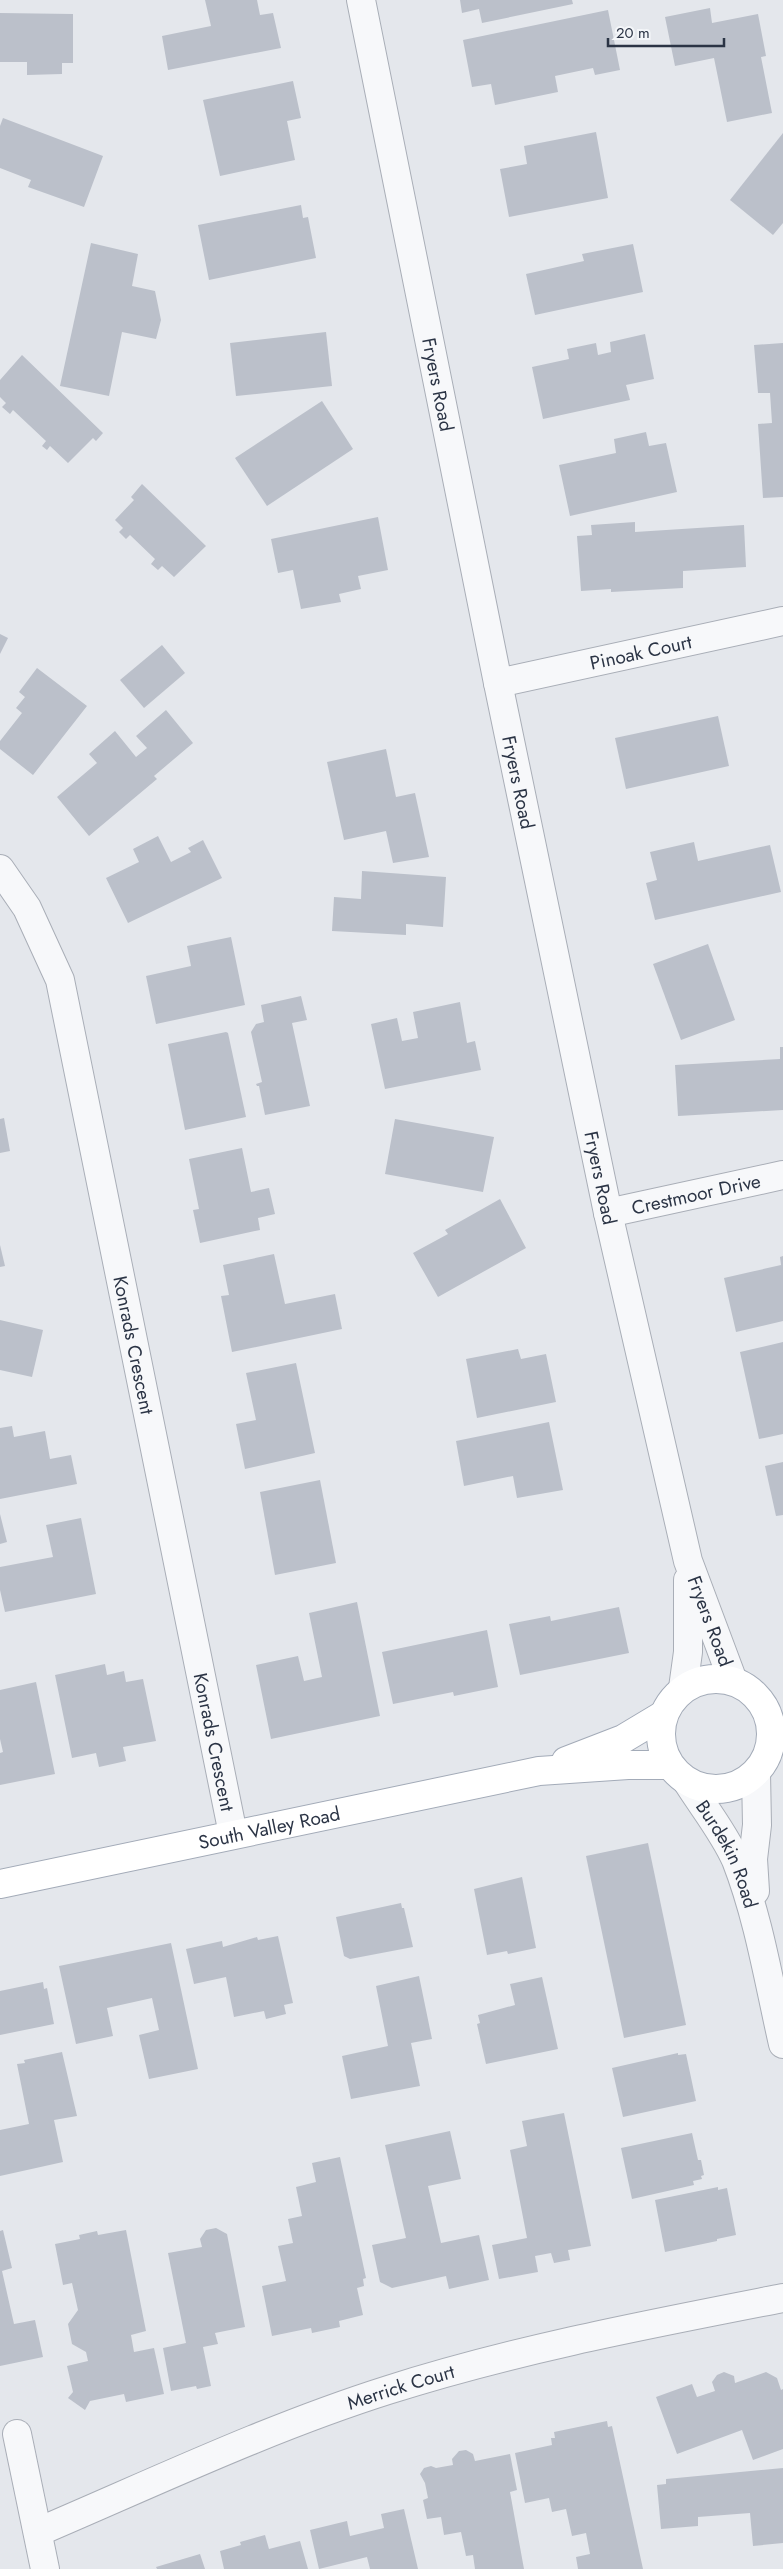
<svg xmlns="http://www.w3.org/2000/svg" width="783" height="2569" font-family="Jost,sans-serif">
<rect width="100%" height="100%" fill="#e4e7ec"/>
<!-- building -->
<g fill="#bbc0ca">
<polygon points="205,0 257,0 260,15 273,13 281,48 168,70 162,36 211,26"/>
<polygon points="460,0 572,0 573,4 482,23 479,9 462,13"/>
<polygon points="710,8 712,23 758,14 766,56 761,57 772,113 727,122 714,58 675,66 665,17"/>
<polygon points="608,10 620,70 595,75 593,68 555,76 558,92 495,105 491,84 472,87 463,40"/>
<polygon points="0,13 73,14 73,63 62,63 62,74 27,75 27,62 0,62"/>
<polygon points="293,81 301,118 287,121 295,160 220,176 203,100"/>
<polygon points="3,118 103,156 84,207 28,187 31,180 0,168 0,126"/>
<polygon points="596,132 608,198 509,217 500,169 527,164 524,146"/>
<polygon points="783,133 783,223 773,235 730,200"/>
<polygon points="301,205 303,218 308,217 316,258 209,280 198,225"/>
<polygon points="91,243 138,254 132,286 155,291 161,320 156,339 122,332 109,396 60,386"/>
<polygon points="633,244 643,292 535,315 526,274 584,261 582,254"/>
<polygon points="326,332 332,386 236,396 230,343"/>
<polygon points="645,334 654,379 626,385 630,400 543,419 532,367 569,359 567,349 596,343 598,355 611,352 610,342"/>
<polygon points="783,343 783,497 763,498 758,424 772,423 770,393 758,393 754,345"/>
<polygon points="22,355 103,433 96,441 93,438 68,463 50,446 47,450 42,446 46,441 13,410 10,414 2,407 6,403 0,397 0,380"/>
<polygon points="322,401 353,449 267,506 235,458"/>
<polygon points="646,432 649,446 666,443 677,492 570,516 559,465 616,453 614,439"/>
<polygon points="142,484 206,546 174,577 162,566 158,570 151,564 155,559 130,535 126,539 119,532 123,528 115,520 134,500 131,497"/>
<polygon points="378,517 388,570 358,576 361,589 339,594 341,602 301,609 293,570 278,573 271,539"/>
<polygon points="635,522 635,532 744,525 746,567 683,571 683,588 611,592 611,589 581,591 577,536 592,535 591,525"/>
<polygon points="0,634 8,638 0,654"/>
<polygon points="162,645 185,673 144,708 120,680"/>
<polygon points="37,668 87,706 33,775 0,749 0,741 22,713 16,708 25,697 19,692"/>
<polygon points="166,710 193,743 154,776 157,779 89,836 57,797 97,763 89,754 115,731 136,757 147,748 136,736"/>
<polygon points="718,716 729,766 626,789 615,738"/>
<polygon points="386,749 396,797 415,793 429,857 393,863 386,831 344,840 327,762"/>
<polygon points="158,836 171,862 191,852 188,848 203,840 222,878 128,923 106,878 139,862 133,849"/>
<polygon points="694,842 698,861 770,845 781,892 655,920 646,883 657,880 650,852"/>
<polygon points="362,871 446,877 443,927 406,924 406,935 332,931 334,897 361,899"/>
<polygon points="231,937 245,1005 156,1024 146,976 191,966 187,946"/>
<polygon points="708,944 735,1020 681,1040 653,964"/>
<polygon points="301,996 307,1020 292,1023 310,1106 265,1115 259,1086 257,1086 256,1084 262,1082 251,1032 256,1024 264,1022 261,1005"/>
<polygon points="460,1002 467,1043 475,1041 481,1070 385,1089 371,1024 397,1018 402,1041 418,1038 413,1012"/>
<polygon points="226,1032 228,1033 246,1117 185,1130 168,1044"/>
<polygon points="780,1047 783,1047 783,1110 678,1116 675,1065 780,1059"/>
<polygon points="4,1118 10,1151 0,1153 0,1119"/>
<polygon points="395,1119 494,1137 483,1192 385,1174"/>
<polygon points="242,1148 251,1192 269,1188 275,1214 258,1218 260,1230 200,1243 193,1210 199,1209 189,1159"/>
<polygon points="500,1199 526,1248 438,1297 413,1253 448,1234 445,1230"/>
<polygon points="0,1245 5,1266 0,1267"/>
<polygon points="274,1254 285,1304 335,1294 342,1329 232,1352 221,1296 229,1295 223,1265"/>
<polygon points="783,1256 783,1321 736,1332 724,1278 781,1265 780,1257"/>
<polygon points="0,1320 43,1330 32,1377 0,1370"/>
<polygon points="783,1342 783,1434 759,1439 740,1352"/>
<polygon points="518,1349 521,1359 546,1354 556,1402 477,1418 466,1359"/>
<polygon points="296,1363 315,1453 245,1469 236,1424 256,1420 246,1373"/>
<polygon points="549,1422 563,1490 517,1498 513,1476 464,1486 456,1441"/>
<polygon points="12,1426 14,1437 45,1431 50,1459 71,1455 77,1484 0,1499 0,1428"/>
<polygon points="783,1462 783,1515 776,1516 765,1466"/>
<polygon points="320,1480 336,1563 275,1575 260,1492"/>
<polygon points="0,1514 7,1542 0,1544"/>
<polygon points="81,1518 96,1594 5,1612 0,1590 0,1567 53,1557 46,1525"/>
<polygon points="357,1602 380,1716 271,1739 256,1665 298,1656 304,1681 322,1677 309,1613"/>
<polygon points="619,1607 629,1653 520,1675 509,1624 550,1616 551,1621"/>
<polygon points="487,1630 498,1687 454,1696 453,1692 393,1704 382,1652"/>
<polygon points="105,1664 107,1675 124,1671 126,1682 143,1679 156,1741 123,1747 126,1761 99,1767 96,1753 72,1758 55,1675"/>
<polygon points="36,1682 55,1774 0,1785 0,1753 3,1752 0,1739 0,1690"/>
<polygon points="648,1843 686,2025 624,2038 586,1856"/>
<polygon points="522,1877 536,1948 508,1954 507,1951 487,1955 474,1889"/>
<polygon points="401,1903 402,1908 404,1908 413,1947 350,1959 344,1956 336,1917"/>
<polygon points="278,1936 293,2003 284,2005 286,2014 266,2019 264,2011 234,2017 226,1977 194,1984 186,1949 222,1941 223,1947 257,1937 258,1940"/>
<polygon points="171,1943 198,2069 149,2079 139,2035 159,2030 152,1998 107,2008 113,2036 76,2044 59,1966"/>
<polygon points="419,1976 432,2039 411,2043 420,2086 351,2099 342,2056 388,2046 376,1986"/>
<polygon points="542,1977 558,2049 486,2064 477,2024 480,2023 478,2015 515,2005 510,1984"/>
<polygon points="43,1982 44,1989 47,1988 54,2024 0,2035 0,1991"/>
<polygon points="62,2052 77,2116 54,2120 63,2162 0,2176 0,2130 29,2124 17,2064 25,2063 24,2060"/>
<polygon points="678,2053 678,2055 686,2054 696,2101 623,2117 612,2068"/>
<polygon points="564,2113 591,2246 568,2250 570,2260 554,2263 551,2253 535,2256 538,2272 499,2279 492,2245 527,2238 510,2150 527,2146 522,2121"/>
<polygon points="450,2131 461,2179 428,2186 441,2243 479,2235 489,2280 449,2289 446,2276 392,2288 380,2282 372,2245 406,2238 385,2145"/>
<polygon points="692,2133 698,2160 701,2160 704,2175 701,2176 702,2179 693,2181 694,2185 632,2199 621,2148"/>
<polygon points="340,2157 366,2278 363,2279 364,2286 357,2288 363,2315 339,2321 340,2327 312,2333 311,2328 272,2336 262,2286 286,2281 278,2246 293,2243 288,2219 302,2216 296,2187 316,2182 312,2163"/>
<polygon points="718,2187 718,2190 727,2188 736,2235 717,2239 717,2241 665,2252 655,2200"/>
<polygon points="216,2228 227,2234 245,2327 215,2333 218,2344 203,2347 211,2386 197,2389 196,2386 171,2391 163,2348 186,2343 168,2253 202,2247 200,2239 206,2230"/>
<polygon points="3,2230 12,2268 2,2271 14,2324 35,2320 43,2357 0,2366 0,2231"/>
<polygon points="126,2230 146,2331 131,2335 134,2352 154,2348 164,2394 126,2402 124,2394 90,2401 85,2410 68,2398 73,2392 67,2366 88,2361 86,2352 72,2344 68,2324 78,2310 72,2283 63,2285 55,2244 80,2239 79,2235 97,2231 98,2235"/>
<polygon points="724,2372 734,2376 735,2383 766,2372 777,2378 781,2390 783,2389 783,2449 753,2460 742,2430 677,2454 656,2397 692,2384 697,2397 715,2391 712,2382 717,2375"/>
<polygon points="607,2421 608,2427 612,2426 643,2569 578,2569 576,2557 590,2554 586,2533 572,2536 566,2509 552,2512 549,2498 525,2503 515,2453 552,2445 551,2438 555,2438 554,2432"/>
<polygon points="466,2450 473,2454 475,2461 510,2454 517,2490 510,2492 524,2569 475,2569 473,2555 466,2556 461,2532 444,2535 441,2517 427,2519 423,2500 428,2498 425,2483 420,2474 424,2468 431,2466 436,2468 453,2465 452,2459 459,2451"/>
<polygon points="783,2468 783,2543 753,2546 750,2513 698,2517 698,2526 661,2529 657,2485 666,2484 666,2479"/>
<polygon points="404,2509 418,2569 370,2569 367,2557 319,2569 310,2530 347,2521 350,2536 384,2528 381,2514"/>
<polygon points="265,2535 269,2549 300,2541 308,2569 224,2569 220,2551 241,2545 240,2542"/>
<polygon points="200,2554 205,2569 157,2569 156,2567"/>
</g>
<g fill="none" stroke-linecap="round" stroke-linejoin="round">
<!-- minor casing -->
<g stroke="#a9aeb7" stroke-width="30">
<g id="minor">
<path id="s1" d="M 361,0 L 498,683 L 608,1213 L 688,1561 L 733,1681"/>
<path id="s2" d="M 498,683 L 783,621"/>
<path id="s3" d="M 0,869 L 27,908 L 60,980 L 233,1834"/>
<path id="s4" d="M 608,1213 L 783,1175"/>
<polyline points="683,1688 688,1652 688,1580"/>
<path id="s5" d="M 688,1783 C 704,1808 724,1833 736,1860 C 759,1919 769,1983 783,2044"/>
<polyline points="755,1891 753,1859 757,1825 756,1773"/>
<polyline points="17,2434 45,2569"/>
<path id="s6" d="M 38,2532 C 153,2483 268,2428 388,2390 C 517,2349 650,2324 783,2298"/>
</g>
</g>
<!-- major casing -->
<g stroke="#a3abb8" stroke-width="30">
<g id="major">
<circle cx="716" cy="1734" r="55"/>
<polyline points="566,1761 623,1739 663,1715"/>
<path id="s7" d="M 0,1884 L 539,1771 L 628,1765 L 669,1765"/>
</g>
</g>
<!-- minor -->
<use href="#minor" stroke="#f7f8fa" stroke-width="28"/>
<!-- major -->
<use href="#major" stroke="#fff" stroke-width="28"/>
</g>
<g text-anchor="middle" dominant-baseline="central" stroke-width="4" stroke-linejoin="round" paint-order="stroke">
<!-- street labels -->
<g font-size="19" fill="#2b3445" stroke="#f4f6f9">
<text stroke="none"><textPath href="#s1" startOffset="392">Fryers Road</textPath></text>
<text stroke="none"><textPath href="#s2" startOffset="146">Pinoak Court</textPath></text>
<text stroke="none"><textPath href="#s1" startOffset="798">Fryers Road</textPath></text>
<text stroke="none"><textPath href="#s1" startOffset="1202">Fryers Road</textPath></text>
<text stroke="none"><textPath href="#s4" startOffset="90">Crestmoor Drive</textPath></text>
<text stroke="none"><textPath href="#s3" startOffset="499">Konrads Crescent</textPath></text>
<text stroke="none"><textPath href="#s1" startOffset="1659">Fryers Road</textPath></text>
<text stroke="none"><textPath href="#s3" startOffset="904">Konrads Crescent</textPath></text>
<text stroke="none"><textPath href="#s7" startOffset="275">South Valley Road</textPath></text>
<text stroke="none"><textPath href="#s5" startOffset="82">Burdekin Road</textPath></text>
<text stroke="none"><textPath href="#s6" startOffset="391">Merrick Court</textPath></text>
</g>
</g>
<!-- scale -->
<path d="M608 38v8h116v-8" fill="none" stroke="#2b3445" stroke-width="2.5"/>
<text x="616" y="38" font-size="15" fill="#2b3445" stroke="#f4f6f9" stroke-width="4" paint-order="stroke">20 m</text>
</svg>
